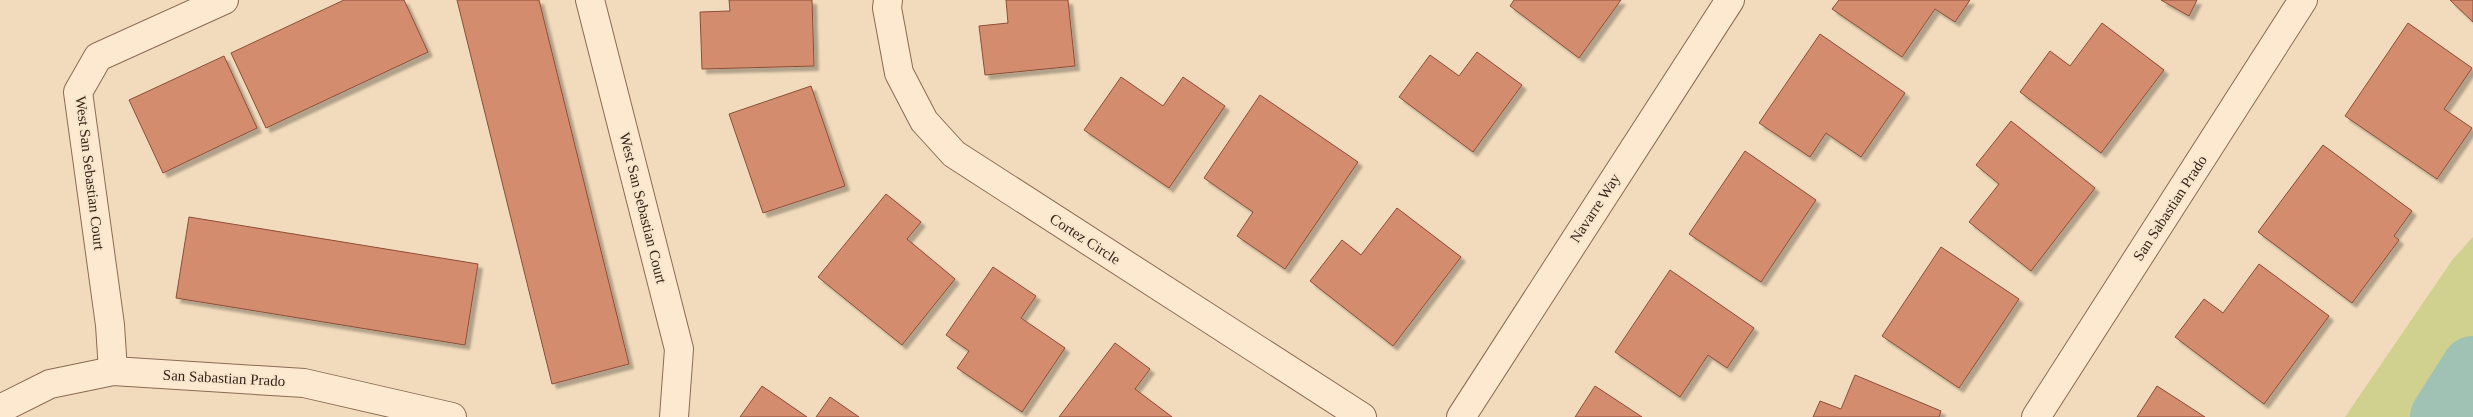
<svg xmlns="http://www.w3.org/2000/svg" width="2473" height="417" font-family="Georgia,serif">
<defs>
<filter id="shadow"><feDropShadow dx="4.5" dy="4.5" stdDeviation="1" flood-color="#0004"/></filter>
</defs>
<rect width="100%" height="100%" fill="#f2dbbc"/>
<!-- green -->
<polygon fill="#d0d08f" points="2473,237 2473,417 2345,417 2453,259"/>
<g fill="none" stroke-linecap="round" stroke-linejoin="round">
<!-- river -->
<polyline stroke="#a0c2b4" stroke-width="64" points="2442,417 2473,368"/>
</g>
<!-- building -->
<g fill="#d48c6e" stroke="#8c4e37" filter="url(#shadow)">
<polygon points="344,0 404,0 428,52 266,128 231,53"/>
<polygon points="457,0 539,0 629,364 552,384"/>
<polygon points="729,0 812,0 814,66 702,69 700,12 730,11"/>
<polygon points="1006,0 1068,0 1075,66 985,75 979,26 1008,23"/>
<polygon points="1514,0 1621,0 1579,58 1510,6"/>
<polygon points="1839,0 1970,0 1955,22 1935,9 1902,57 1832,9"/>
<polygon points="2161,0 2197,0 2189,16"/>
<polygon points="2450,0 2473,0 2473,22"/>
<polygon points="2102,23 2164,70 2101,153 2020,92 2050,51 2070,66"/>
<polygon points="2408,23 2472,68 2444,109 2472,128 2437,179 2345,116"/>
<polygon points="1820,34 1905,93 1861,157 1826,133 1810,157 1759,123"/>
<polygon points="1477,52 1522,85 1473,152 1399,97 1430,55 1459,76"/>
<polygon points="224,56 257,128 163,173 129,100"/>
<polygon points="1121,77 1163,106 1183,77 1225,106 1169,188 1084,130"/>
<polygon points="811,86 845,186 763,213 729,114"/>
<polygon points="1260,95 1358,162 1285,269 1237,236 1253,212 1204,178"/>
<polygon points="2011,121 2095,188 2031,271 1969,222 1999,184 1976,165"/>
<polygon points="2323,145 2412,211 2394,236 2399,240 2352,303 2258,232"/>
<polygon points="1745,151 1816,200 1761,282 1689,234"/>
<polygon points="886,194 921,222 907,239 955,279 902,345 818,277"/>
<polygon points="1397,208 1461,257 1393,346 1310,281 1342,240 1361,255"/>
<polygon points="189,217 478,264 465,345 176,298"/>
<polygon points="1941,247 2019,299 1959,388 1882,336"/>
<polygon points="2259,264 2329,316 2264,404 2175,337 2204,299 2223,313"/>
<polygon points="993,267 1036,296 1021,318 1065,348 1022,412 957,368 969,351 946,335"/>
<polygon points="1670,270 1754,328 1727,368 1708,355 1680,397 1615,352"/>
<polygon points="1115,343 1150,369 1135,389 1172,417 1059,417"/>
<polygon points="1855,375 1941,411 1939,417 1813,417 1820,401 1841,409"/>
<polygon points="762,386 807,417 740,417"/>
<polygon points="1595,386 1642,417 1575,417"/>
<polygon points="2157,386 2205,417 2137,417"/>
<polygon points="830,397 859,417 816,417"/>
</g>
<g fill="none" stroke-linecap="round" stroke-linejoin="round">
<!-- street casing -->
<g stroke="#8b6a54" stroke-width="30">
<g id="street">
<polyline points="590,0 679,349 674,417"/>
<polyline points="888,0 887,8 899,73 924,121 954,154 1362,417"/>
<polyline points="113,371 110,325 78,92 98,57 224,0"/>
<polyline points="0,409 50,384 113,371 304,383 452,417"/>
<polyline points="1461,417 1730,0"/>
<polyline points="2036,417 2303,0"/>
</g>
</g>
<!-- street -->
<use href="#street" stroke="#fce9cf" stroke-width="28"/>
</g>
<g text-anchor="middle" dominant-baseline="central" stroke-width="4" stroke-linejoin="round" paint-order="stroke">
<!-- street labels -->
<g font-size="15" fill="#38251a" stroke="#f8e6cc">
<text transform="translate(90 173) rotate(83)">West San Sebastian Court</text>
<text transform="translate(643 208) rotate(76)">West San Sebastian Court</text>
<text transform="translate(1595 208) rotate(-57)">Navarre Way</text>
<text transform="translate(2170 208) rotate(-57)">San Sabastian Prado</text>
<text transform="translate(1085 239) rotate(33)">Cortez Circle</text>
<text transform="translate(224 378) rotate(3)">San Sabastian Prado</text>
</g>
</g>
</svg>
